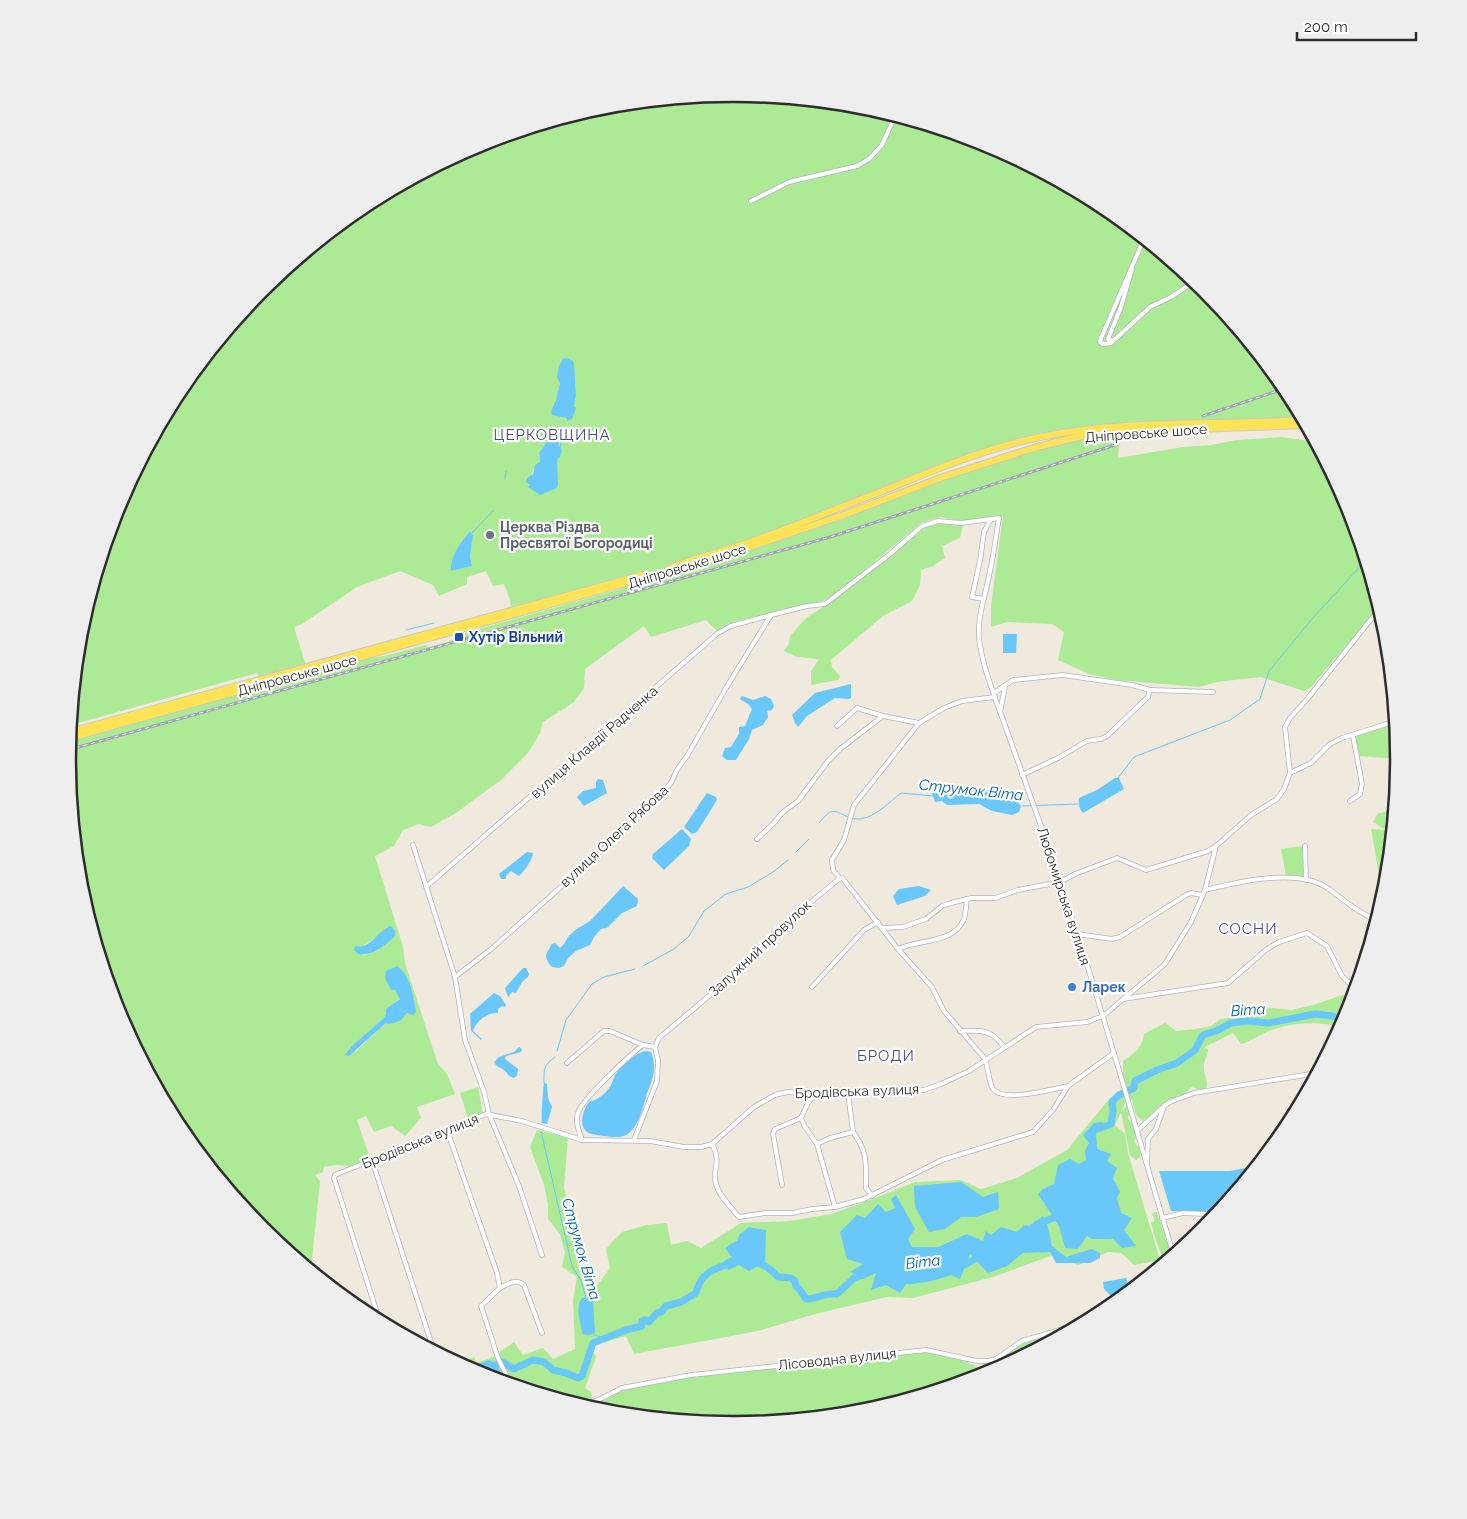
<svg xmlns="http://www.w3.org/2000/svg" width="1467" height="1519" font-family="Raleway,sans-serif">
<rect width="100%" height="100%" fill="#efe9de"/>
<!-- green -->
<g fill="#acea96" fill-rule="evenodd">
<path d="M 734,94 L 864,106 L 989,144 L 1104,206 L 1205,289 L 1287,390 L 1303,420 L 1079,429 L 954,461 L 751,542 L 659,570 L 511,610 L 510,600 L 504,584 L 493,586 L 486,571 L 467,577 L 467,584 L 439,596 L 433,585 L 400,571 L 357,587 L 302,624 L 294,627 L 306,666 L 261,679 L 257,673 L 71,725 L 80,629 L 118,504 L 180,389 L 263,288 L 364,206 L 479,144 L 604,106 ZM 575,377 L 576,395 L 574,406 L 551,411 L 556,400 L 560,383 ZM 553,439 L 557,468 L 553,490 L 548,491 L 530,485 L 533,469 L 540,462 L 539,453 L 546,443 ZM 470,531 L 473,535 L 470,556 L 472,566 L 451,571 C 450,556 461,543 470,531 Z"/>
<path d="M 1115,435 L 1119,447 L 1118,458 L 1183,447 L 1211,445 L 1237,440 L 1282,437 L 1315,442 L 1349,505 L 1380,606 L 1311,687 L 1304,691 L 1261,677 L 1217,682 L 1199,687 L 1117,680 L 1089,674 L 1058,660 L 1064,632 L 1052,624 L 1007,622 L 991,627 L 991,606 L 1003,516 L 961,521 L 941,517 L 921,523 L 833,596 L 822,601 L 733,622 L 717,631 L 706,620 L 651,637 L 644,626 L 585,669 L 584,688 L 574,702 L 543,722 L 540,733 L 528,753 L 502,779 L 456,813 L 431,827 L 419,824 L 403,830 L 394,846 L 375,856 L 403,947 L 405,963 L 428,1034 L 438,1064 L 447,1074 L 455,1094 L 417,1107 L 421,1118 L 405,1136 L 391,1126 L 374,1132 L 366,1116 L 357,1120 L 370,1158 L 352,1166 L 336,1165 L 324,1167 L 323,1172 L 315,1175 L 320,1181 L 311,1270 L 262,1230 L 180,1129 L 118,1014 L 80,889 L 68,760 L 70,738 L 342,663 L 389,655 L 425,645 L 429,647 L 461,638 L 461,634 L 709,564 L 871,508 L 952,476 L 1036,449 L 1081,439 ZM 387,927 L 395,936 L 377,951 L 363,955 L 355,946 L 363,946 L 377,937 ZM 397,966 C 409,974 411,991 415,1004 C 407,1014 399,1024 386,1023 L 355,1052 L 352,1046 L 385,1017 L 385,1012 L 400,998 L 395,990 Z"/>
<polygon points="938,523 963,525 960,538 942,546 945,558 933,566 921,570 920,585 912,601 883,616 831,660 832,667 840,676 838,680 811,685 811,671 819,659 797,657 784,651 789,643 790,636 805,619 838,597 922,528"/>
<polygon points="1396,722 1399,759 1358,756 1354,737"/>
<polygon points="1396,794 1387,886 1381,886 1371,829 1386,830 1373,822 1377,814 1388,811 1389,807 1392,807"/>
<polygon points="1303,846 1303,878 1286,876 1281,849"/>
<path d="M 1343,995 L 1354,998 L 1349,1015 L 1342,1027 C 1319,1021 1292,1022 1269,1031 C 1260,1035 1251,1041 1241,1044 L 1233,1033 L 1205,1047 L 1197,1061 L 1205,1048 L 1208,1049 C 1208,1056 1203,1061 1204,1069 C 1204,1076 1209,1082 1206,1089 L 1201,1090 L 1191,1087 C 1186,1096 1176,1096 1167,1101 C 1158,1106 1152,1115 1143,1121 C 1135,1117 1134,1108 1132,1099 L 1126,1101 L 1121,1111 L 1128,1104 L 1129,1113 L 1128,1119 L 1135,1126 L 1136,1137 L 1134,1141 L 1141,1151 L 1140,1157 L 1136,1160 L 1130,1155 L 1121,1112 L 1115,1125 L 1125,1134 L 1128,1153 L 1160,1260 L 1134,1265 L 1121,1253 L 1108,1252 L 1078,1265 L 1056,1254 L 993,1277 L 913,1298 L 887,1297 L 815,1314 L 758,1331 L 634,1354 L 626,1336 L 595,1345 L 592,1349 L 596,1357 L 585,1388 L 591,1392 L 593,1406 L 624,1390 L 693,1377 L 937,1350 L 978,1367 L 1016,1346 L 1079,1326 L 988,1375 L 863,1413 L 733,1425 L 603,1413 L 478,1375 L 458,1364 L 474,1357 L 477,1363 L 495,1356 L 505,1376 L 498,1353 L 514,1342 L 523,1355 L 543,1348 L 553,1359 L 575,1349 L 573,1300 L 577,1277 L 562,1267 L 565,1252 L 560,1234 L 548,1219 L 548,1204 L 544,1185 L 530,1147 L 537,1130 L 568,1137 L 564,1187 L 574,1234 L 579,1267 L 589,1276 L 591,1294 L 610,1268 L 606,1249 L 622,1232 L 647,1225 L 667,1223 L 671,1245 L 687,1241 L 701,1248 L 741,1223 L 790,1221 L 831,1214 L 873,1199 L 915,1182 L 961,1180 L 981,1189 L 1017,1178 L 1067,1150 L 1110,1098 L 1123,1090 L 1123,1061 C 1134,1053 1142,1049 1144,1034 L 1165,1023 L 1176,1031 L 1196,1029 L 1211,1026 L 1221,1019 L 1241,1016 L 1259,1009 L 1273,1008 L 1291,1010 L 1313,1005 Z"/>
<polygon points="478,1087 483,1115 469,1121 460,1093"/>
<path d="M 1154,1212 L 1157,1212 L 1158,1216 L 1157,1217 L 1160,1219 L 1162,1228 L 1165,1230 L 1165,1240 L 1168,1241 L 1171,1250 L 1170,1259 L 1165,1263 C 1159,1250 1154,1236 1151,1222 L 1154,1222 L 1155,1220 L 1152,1214 Z"/>
</g>
<!-- water -->
<g fill="#69c7f9">
<polygon points="567,358 573,361 574,365 576,395 574,406 576,408 572,419 567,421 567,418 552,415 551,411 556,400 560,383 557,377 559,366 563,359"/>
<polygon points="553,439 557,441 562,451 560,457 557,459 558,484 557,488 540,495 528,487 530,485 526,482 527,478 533,474 535,465 540,462 539,453 546,443"/>
<path d="M 470,531 L 473,535 L 470,556 L 472,566 L 451,571 C 450,555 461,543 470,531 Z"/>
<polygon points="1003,634 1017,634 1016,653 1003,653"/>
<polygon points="851,684 851,698 849,699 835,698 807,716 798,727 795,723 792,715 815,693"/>
<polygon points="742,696 753,700 765,696 771,699 774,706 772,710 767,711 768,717 763,725 752,730 749,739 736,760 727,760 722,756 725,748 731,747 739,734 739,727 745,726 752,709 748,704 740,699"/>
<path d="M 1115,778 L 1119,778 L 1124,789 L 1083,813 C 1079,808 1078,804 1079,798 L 1097,790 Z"/>
<polygon points="598,779 603,780 607,793 584,806 577,797 583,791 596,788 596,782"/>
<path d="M 954,788 C 971,789 986,792 1003,792 L 1011,800 L 1013,797 L 1021,806 L 1019,812 L 1012,815 L 992,811 L 979,804 L 947,805 L 942,801 L 935,802 L 932,793 Z"/>
<polygon points="707,793 716,797 717,800 697,832 692,834 684,827"/>
<polygon points="682,829 691,839 689,846 664,870 652,858 653,854"/>
<path d="M 527,852 L 533,853 C 533,859 524,872 519,876 L 511,871 L 506,876 L 506,879 L 501,879 L 499,874 Z"/>
<path d="M 623,886 L 638,899 L 637,906 L 622,913 L 607,928 L 601,929 L 594,937 L 590,945 L 576,951 L 568,958 L 564,966 L 559,968 L 552,967 C 546,960 544,956 549,949 C 553,943 548,946 555,943 L 560,948 C 566,944 566,937 572,933 C 578,927 585,925 591,920 C 602,909 613,897 623,886 Z"/>
<polygon points="919,886 931,890 925,896 897,905 893,896 899,889"/>
<path d="M 391,926 L 395,931 L 395,936 C 384,946 374,956 358,954 L 354,950 L 355,946 C 357,946 360,947 363,946 C 374,943 380,929 391,926 Z"/>
<path d="M 397,966 C 410,974 414,997 416,1012 L 413,1015 L 407,1013 L 400,1021 L 389,1024 L 386,1023 L 349,1056 L 345,1055 L 352,1046 L 385,1017 L 386,1009 L 400,999 L 395,990 L 391,990 L 385,978 L 386,971 Z"/>
<polygon points="523,968 526,968 529,974 528,977 522,982 516,993 512,992 508,997 505,988"/>
<path d="M 494,993 L 500,996 L 506,1005 L 505,1007 L 502,1006 L 498,1009 L 498,1013 C 488,1012 476,1021 473,1031 L 482,1039 L 481,1040 L 471,1031 L 470,1014 Z"/>
<path d="M 519,1047 L 522,1049 L 521,1052 L 506,1056 L 505,1059 L 518,1069 L 517,1076 L 513,1078 C 508,1076 508,1074 505,1071 C 501,1067 497,1068 494,1062 L 499,1057 L 514,1052 Z"/>
<path d="M 645,1051 L 651,1052 C 657,1067 653,1079 647,1093 C 643,1106 640,1123 630,1132 C 623,1139 613,1137 604,1136 C 600,1135 593,1135 589,1133 C 577,1127 583,1110 589,1102 C 598,1100 608,1092 612,1083 C 614,1079 614,1076 617,1072 C 624,1063 633,1055 645,1051 Z"/>
<path d="M 544,1083 L 547,1084 L 548,1098 L 552,1107 L 547,1124 L 542,1123 C 541,1119 543,1086 544,1083 Z"/>
<polygon points="1102,1122 1105,1128 1096,1133 1097,1149 1111,1154 1107,1161 1117,1168 1113,1178 1120,1192 1117,1198 1121,1213 1132,1218 1124,1230 1136,1246 1122,1248 1113,1239 1092,1239 1087,1236 1078,1249 1065,1248 1059,1226 1038,1194 1043,1189 1054,1184 1058,1165 1070,1159 1079,1164 1086,1160 1085,1151 1089,1143 1083,1135 1094,1123"/>
<polygon points="1246,1168 1254,1170 1223,1207 1213,1208 1208,1212 1171,1211 1159,1171 1230,1171"/>
<polygon points="961,1182 983,1197 998,1192 999,1209 976,1217 961,1217 945,1229 929,1232 915,1207 914,1186"/>
<path d="M 896,1195 L 915,1229 L 908,1239 L 912,1247 L 938,1247 L 967,1234 L 983,1241 L 986,1231 L 991,1235 L 1001,1227 L 1017,1232 L 1024,1225 L 1029,1226 L 1043,1216 L 1048,1227 L 1052,1246 L 1066,1257 L 1092,1249 L 1100,1253 L 1100,1258 L 1090,1263 L 1056,1263 L 1050,1252 L 1023,1253 L 1007,1266 L 988,1273 L 970,1254 L 960,1279 L 951,1275 C 938,1280 920,1284 906,1284 L 900,1293 L 886,1285 L 871,1290 L 876,1273 L 863,1279 L 850,1272 L 863,1264 L 847,1259 L 840,1232 L 857,1215 L 865,1218 L 878,1204 L 886,1212 L 895,1208 L 891,1199 Z"/>
<polygon points="749,1227 766,1230 765,1262 749,1271 739,1265 728,1270 724,1261 732,1257 725,1248 738,1240 739,1235"/>
<polygon points="1126,1278 1130,1291 1117,1302 1104,1289 1103,1282"/>
<path d="M 590,1297 L 593,1299 L 595,1333 L 589,1335 L 583,1334 C 580,1325 575,1305 582,1298 Z"/>
<path d="M 489,1360 C 496,1363 499,1371 505,1376 L 493,1372 L 484,1376 L 462,1366 L 471,1361 L 478,1364 Z"/>
</g>
<g fill="none" stroke-linecap="round" stroke-linejoin="round">
<!-- stream -->
<g stroke="#69c7f9" stroke-width="1">
<polyline points="560,448 564,429"/>
<polyline points="505,479 506,471"/>
<polyline points="472,533 493,511"/>
<polyline points="406,630 434,623"/>
<polyline points="1118,778 1134,757 1230,720 1260,699 1269,671 1312,619 1356,571 1365,558"/>
<polyline points="1022,806 1078,804"/>
<path d="M 852,818 C 869,824 888,803 901,793 L 934,796"/>
<path d="M 819,823 C 832,808 831,809 848,817"/>
<polyline points="796,852 809,839"/>
<polyline points="643,966 674,949 689,936 704,911 726,894 748,887 773,872 788,860"/>
<polyline points="557,1051 566,1020 592,984 604,977 635,969"/>
<path d="M 544,1083 C 544,1069 543,1066 555,1057"/>
<polyline points="541,1131 572,1266 581,1281 586,1298"/>
<polyline points="593,1334 602,1338"/>
</g>
<!-- river -->
<g stroke="#69c7f9" stroke-width="7">
<polyline points="1095,1130 1111,1124 1113,1111 1112,1102 1119,1095 1134,1088 1135,1081 1157,1070 1177,1063 1195,1050 1203,1035 1216,1031 1231,1023 1247,1021 1269,1023 1315,1014 1333,1016 1346,1020"/>
<polyline points="1037,1224 1059,1216 1060,1213"/>
<path d="M 752,1262 C 762,1263 771,1269 778,1277 L 791,1278 L 795,1281 L 796,1286 L 800,1290 L 806,1299 C 817,1299 826,1292 837,1294 L 854,1278 L 863,1275 L 865,1272"/>
<polyline points="959,1268 982,1255"/>
<path d="M 488,1365 L 493,1366 L 502,1362 L 514,1369 L 533,1360 L 544,1362 L 553,1370 L 566,1373 L 578,1378 L 582,1376 L 593,1343 L 626,1330 L 642,1326 L 642,1321 L 646,1320 L 649,1322 L 657,1313 L 661,1312 L 666,1306 L 681,1302 L 696,1293 C 701,1271 715,1269 734,1262"/>
</g>
<!-- minor casing -->
<g stroke="#b2b3c1" stroke-width="5.5">
<g id="minor">
<polyline points="751,201 789,182 857,166 869,159 882,145 895,116"/>
<polyline points="1144,239 1101,338 1100,342 1103,344 1111,343 1150,307 1171,297 1195,281"/>
<polyline points="1112,341 1108,339 1121,307 1132,269"/>
<polyline points="984,599 972,597 980,561 984,532 991,519"/>
<polyline points="1150,690 1213,692"/>
<polyline points="994,693 1013,680 1063,675 1132,685 1150,690 1148,697 1107,736 1101,739 1087,741 1058,758 1022,775"/>
<polyline points="1000,712 1005,687"/>
<polyline points="837,726 857,708 883,716 919,723"/>
<polyline points="1290,773 1311,763 1330,744 1342,738 1396,721"/>
<polyline points="1350,801 1360,794 1362,784 1353,736"/>
<polyline points="757,839 773,824 783,812 798,801 828,761 840,749 883,716"/>
<polyline points="413,845 455,977 465,1040 484,1092 489,1114 519,1186 542,1255"/>
<polyline points="1305,846 1306,880"/>
<polyline points="840,878 833,870 832,860 844,840 854,805 919,723 944,708 962,701 995,697"/>
<path d="M 426,887 L 718,633 L 731,626 L 771,615 L 807,606 L 825,604 L 890,554 L 922,526 L 938,521 L 961,523 L 999,518 C 996,535 994,553 990,571 C 986,594 977,616 979,639 C 983,669 996,700 1006,728 C 1024,779 1043,830 1060,881 C 1102,1005 1136,1131 1174,1256"/>
<path d="M 1205,890 C 1238,882 1295,868 1326,887 C 1342,898 1358,914 1378,920"/>
<polyline points="882,928 903,927 926,919 942,906 951,903 971,898 995,898 1018,890 1060,882 1075,874 1117,858 1146,870 1208,851 1216,846"/>
<polyline points="1077,934 1112,939 1120,937 1186,895 1191,893 1202,895"/>
<path d="M 898,949 C 919,939 954,944 964,919 C 966,913 966,905 967,899"/>
<polyline points="455,977 490,950 599,853 635,820 671,783 677,770 687,756 726,688 771,615"/>
<polyline points="812,987 864,930 878,922"/>
<polyline points="1123,999 1228,983 1267,949 1279,942 1307,933 1327,946 1342,976 1356,990"/>
<path d="M 960,1031 C 981,1030 991,1029 1004,1047"/>
<polyline points="567,1063 604,1031 610,1031 643,1045"/>
<polyline points="804,1093 809,1101 817,1093"/>
<polyline points="809,1101 801,1118 805,1127 817,1144 830,1138 853,1132 848,1093"/>
<polyline points="447,1130 497,1273 500,1288 481,1306 498,1358 511,1385"/>
<polyline points="1138,1130 1162,1108"/>
<path d="M 853,1132 C 868,1152 866,1164 866,1188 L 872,1196"/>
<path d="M 582,1140 C 579,1131 575,1122 578,1113 C 582,1099 629,1056 643,1045 L 655,1047 L 659,1038 L 722,985 L 776,931 L 840,878 L 843,879 L 898,949 L 932,987 L 944,1011 L 985,1059 C 989,1069 988,1081 993,1089 C 1003,1103 1053,1089 1068,1086"/>
<polyline points="634,1140 657,1081 658,1061 655,1047"/>
<path d="M 712,1144 C 722,1162 712,1168 716,1184 C 719,1196 731,1207 739,1217 L 765,1213 L 793,1213 L 812,1209 L 835,1207 L 864,1199 L 942,1160 L 1033,1132 L 1053,1110 L 1068,1086 L 1114,1053"/>
<polyline points="817,1144 835,1207"/>
<polyline points="372,1160 434,1351"/>
<polyline points="1147,1163 1148,1139 1156,1129 1164,1106 1170,1102 1194,1093 1317,1073"/>
<polyline points="782,1185 773,1134 775,1129 801,1118"/>
<polyline points="1162,1218 1183,1213 1206,1214 1220,1211"/>
<path d="M 500,1288 C 508,1284 516,1278 524,1285 L 542,1333"/>
<polyline points="380,1322 334,1178 335,1175 486,1114 522,1121 582,1140 650,1141 684,1147 701,1147 712,1144 754,1107 775,1095 787,1092 827,1094 898,1092 924,1090 941,1084 969,1071 1036,1027 1087,1022 1103,1016 1165,964 1191,922 1205,890 1216,846 1251,815 1277,799 1284,789 1290,773 1285,727 1290,718 1308,698 1372,618 1381,610"/>
<polyline points="996,1359 1008,1364"/>
<polyline points="584,1407 622,1388 691,1375 926,1350 977,1361 987,1361 996,1359 1022,1341 1087,1322"/>
</g>
</g>
<!-- primary casing -->
<g stroke="#c8c8c8" stroke-width="8">
<g id="primary">
<path d="M 671,567 C 697,558 724,551 750,542 C 794,527 837,508 880,492 C 932,471 985,448 1040,437 C 1127,419 1215,426 1303,420"/>
<polyline points="70,732 642,575"/>
<polyline points="70,738 723,556 841,516 943,477 1037,447 1086,435 1138,431 1306,425"/>
</g>
</g>
<!-- minor -->
<use href="#minor" stroke="#fff" stroke-width="4"/>
<!-- primary -->
<use href="#primary" stroke="#fde355" stroke-width="6"/>
<!-- rail casing -->
<g stroke="#a0a1b8" stroke-width="3">
<g id="rail">
<polyline points="1203,416 1286,388"/>
<polyline points="68,750 830,537 1118,444"/>
</g>
</g>
<!-- rail -->
<use href="#rail" stroke="#fff" stroke-width="1" stroke-dasharray="4" stroke-linecap="butt"/>
</g>
<!-- markers -->
<circle fill="#6b7280" stroke="#fff" stroke-width="2" cx="490" cy="535" r="5"/>
<rect fill="#1a4fb4" stroke="#fff" stroke-width="2" x="454" y="632" width="10" height="10" rx="2.5"/>
<circle fill="#3f7fe0" stroke="#fff" stroke-width="2" cx="1072" cy="987" r="5"/>
<g text-anchor="middle" dominant-baseline="central" stroke-width="4.5" stroke-linejoin="round" paint-order="stroke">
<!-- street labels -->
<g font-size="14" fill="#2d2d2d" stroke="#fff">
<text transform="translate(1146 433) rotate(-4)">Дніпровське шосе</text>
<text transform="translate(687 566) rotate(-17)">Дніпровське шосе</text>
<text transform="translate(297 675) rotate(-15)">Дніпровське шосе</text>
<text transform="translate(594 742) rotate(-41)">вулиця Клавдії Радченка</text>
<text transform="translate(614 836) rotate(-43)">вулиця Олега Рябова</text>
<text transform="translate(1064 896) rotate(72)">Любомирська вулиця</text>
<text transform="translate(760 948) rotate(-43)">Залужний провулок</text>
<text transform="translate(857 1091) rotate(-2)">Бродівська вулиця</text>
<text transform="translate(420 1141) rotate(-22)">Бродівська вулиця</text>
<text transform="translate(837 1359) rotate(-6)">Лісоводна вулиця</text>
</g>
<!-- worship labels -->
<g font-size="14" font-weight="bold" fill="#5b616d" stroke="#fff" text-anchor="start">
<text x="500" y="527">Церква Різдва<tspan x="500" dy="16">Пресвятої Богородиці</tspan></text>
</g>
<!-- transit labels -->
<g font-size="14" font-weight="bold" fill="#164399" stroke="#fff" text-anchor="start">
<text x="469" y="637">Хутір Вільний</text>
</g>
<!-- shop labels -->
<g font-size="14" font-weight="bold" fill="#366cbe" stroke="#fff" text-anchor="start">
<text x="1082" y="987">Ларек</text>
</g>
<!-- neighbourhood labels -->
<g font-size="15" letter-spacing="1" fill="#484e82" stroke="#fff">
<text x="552" y="435">ЦЕРКОВЩИНА</text>
<text x="1248" y="929">СОСНИ</text>
<text x="886" y="1056">БРОДИ</text>
</g>
<!-- water labels -->
<g font-size="15" font-style="italic" fill="#0263ab" stroke="#fff">
<text transform="translate(971 790) rotate(6)">Струмок Віта</text>
<text transform="translate(1248 1010) rotate(-4)">Віта</text>
<text transform="translate(581 1249) rotate(74)">Струмок Віта</text>
<text transform="translate(923 1262) rotate(-7)">Віта</text>
</g>
</g>
<!-- crop -->
<path d="M0 0H1467V1519H0ZM76 759a657 657 0 1 1 1314 0a657 657 0 1 1-1314 0Z" fill="#eee" fill-rule="evenodd"/>
<path fill="none" stroke="#2d2d2d" stroke-width="2.5" d="M76 759a657 657 0 1 1 1314 0a657 657 0 1 1-1314 0Z"/>
<!-- scale -->
<path d="M1297 32v8h119v-8" fill="none" stroke="#2d2d2d" stroke-width="2.5"/>
<text x="1304" y="32" font-size="15" fill="#2d2d2d" stroke="#ffffff" stroke-width="4" paint-order="stroke">200 m</text>
</svg>
